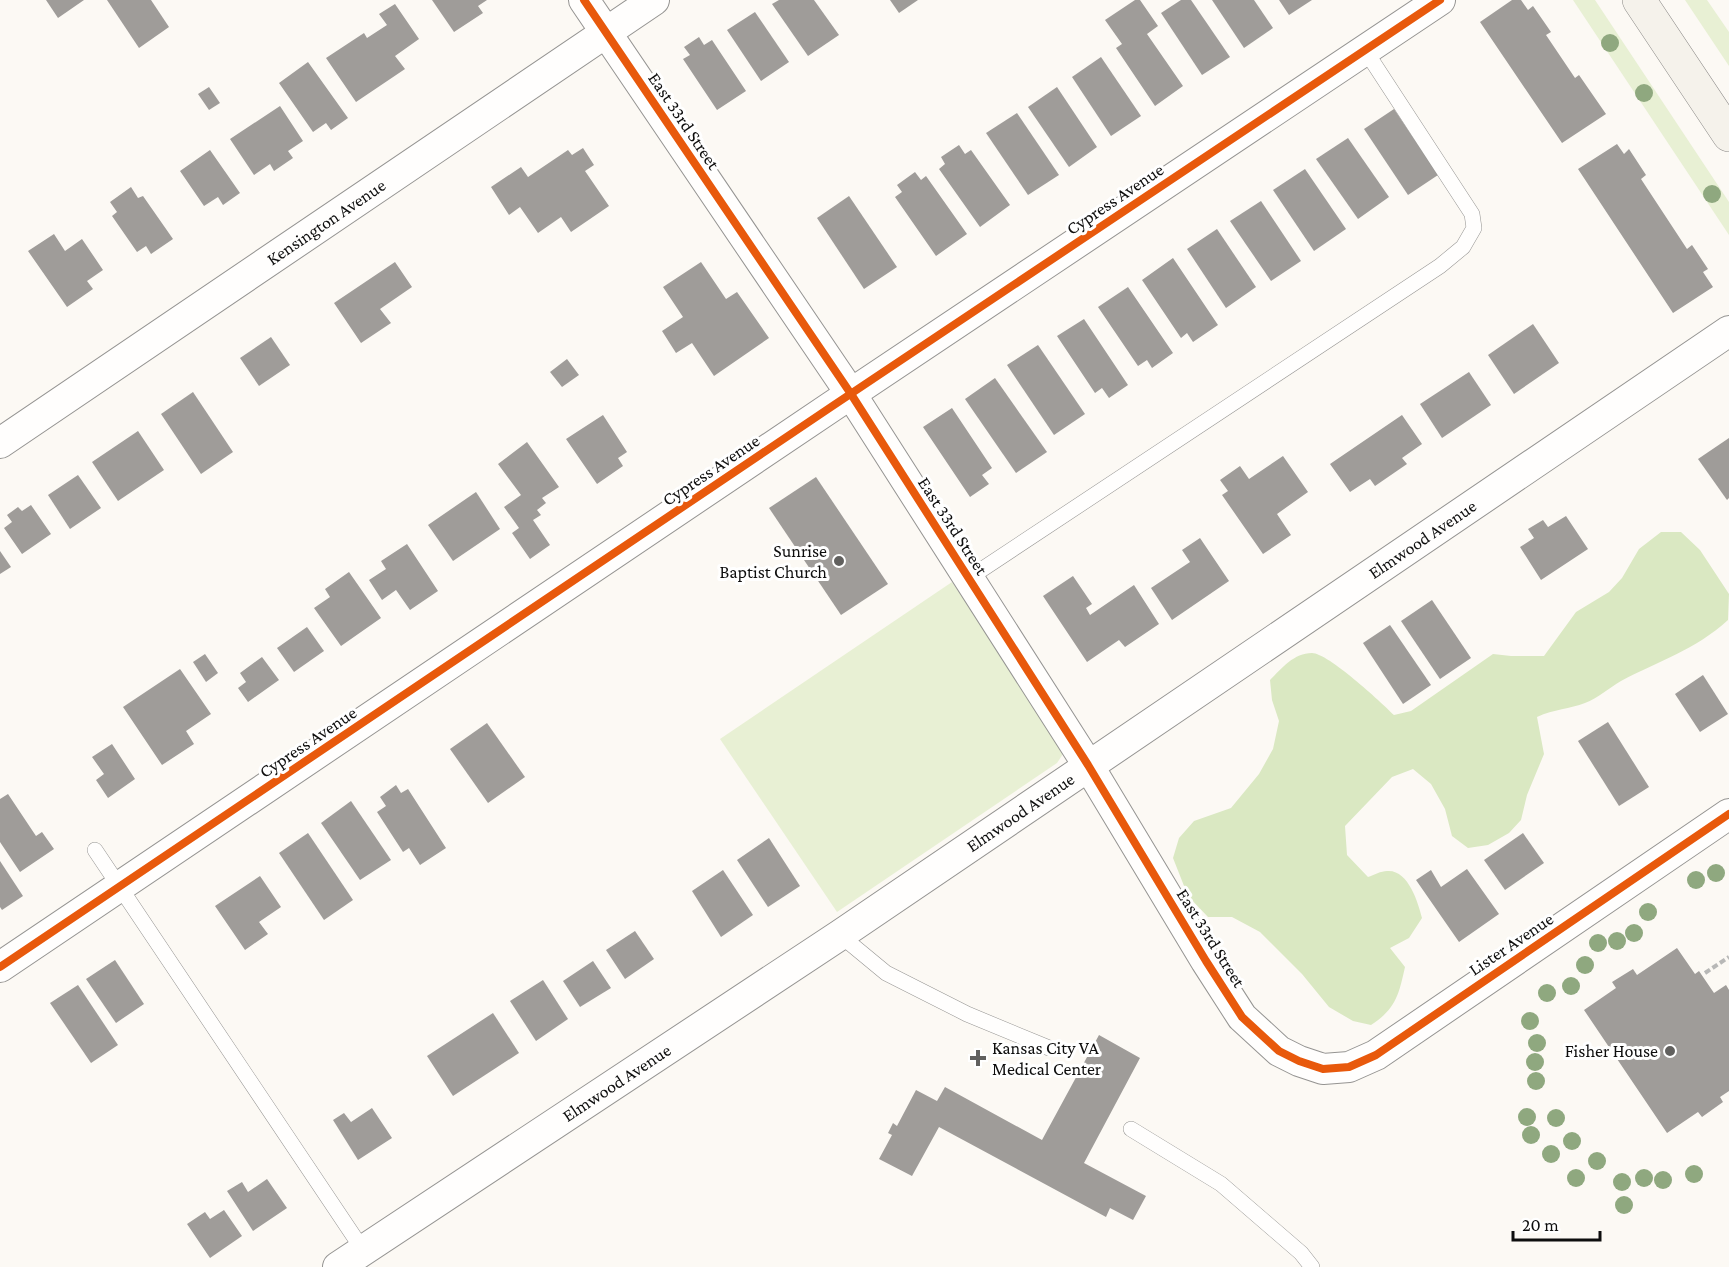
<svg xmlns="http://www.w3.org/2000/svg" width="1729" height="1267" font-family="'Crimson Pro',serif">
<rect width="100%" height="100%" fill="#fcf9f4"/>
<!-- green -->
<g fill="#e8f0d4">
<polygon points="1573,0 1595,0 1729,202 1729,235"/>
<polygon points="1685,0 1707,0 1729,32 1729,66"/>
<polygon points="952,582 1060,741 1063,754 1057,763 837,912 720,739"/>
</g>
<!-- forest -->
<path fill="#dae8c2" d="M 1661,532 L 1681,532 L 1700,550 L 1729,594 L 1728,620 C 1695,650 1659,661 1621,681 C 1609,688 1598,698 1585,703 C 1570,709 1554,709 1537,717 L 1544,754 L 1527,795 L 1521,820 L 1509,833 L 1488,845 L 1468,848 L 1452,836 L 1445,809 L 1431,784 L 1413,769 L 1392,777 L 1345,826 L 1347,855 L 1368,877 C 1374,875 1381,871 1387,871 C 1408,869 1418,902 1422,918 L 1409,938 L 1390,948 L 1405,967 C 1399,994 1396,1009 1371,1025 L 1353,1021 L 1329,1007 L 1302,974 L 1260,932 L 1232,917 L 1208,917 L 1188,896 L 1173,858 L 1179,838 L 1194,821 L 1231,808 L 1259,774 L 1273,749 L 1279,721 L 1272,700 L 1270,680 C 1282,668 1294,653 1312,653 C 1328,653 1381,702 1394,715 L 1411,711 L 1493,654 L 1511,656 L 1544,656 L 1576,612 L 1609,592 L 1622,578 L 1639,549 Z"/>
<!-- building -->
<g fill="#9f9c99">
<polygon points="46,0 84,0 58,18"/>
<polygon points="107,0 151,0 169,27 139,48"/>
<polygon points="432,0 487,0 478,6 483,13 454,32"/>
<polygon points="779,0 814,0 839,35 808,56 772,4"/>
<polygon points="890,0 918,0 899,13"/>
<polygon points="1135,0 1140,0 1158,26 1147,34 1183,86 1155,106 1116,48 1122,44 1105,20"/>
<polygon points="1181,0 1191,0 1230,57 1202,75 1161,13"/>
<polygon points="1212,0 1254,0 1273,28 1244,48"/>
<polygon points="1279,0 1312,0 1289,15"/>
<polygon points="1512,0 1521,0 1528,10 1533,6 1551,32 1546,35 1575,78 1579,75 1606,114 1562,143 1480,22"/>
<polygon points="395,4 419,39 395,56 405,69 356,102 326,58 364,33 367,38 387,25 379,14"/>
<polygon points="755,12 789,62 761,81 727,30"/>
<polygon points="699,37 704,45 712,40 746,91 717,110 683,59 690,55 684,47"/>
<polygon points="1101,57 1141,116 1111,136 1072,77"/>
<polygon points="308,62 348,118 331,130 326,123 313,132 279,83"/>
<polygon points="209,87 220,103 209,110 198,94"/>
<polygon points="1057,87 1097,147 1069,167 1028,107"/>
<polygon points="280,106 303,141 288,151 293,158 274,171 270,164 254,175 230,139"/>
<polygon points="1394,109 1438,175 1408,195 1364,129"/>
<polygon points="1017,113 1059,175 1028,195 986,133"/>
<polygon points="1348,138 1389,197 1358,219 1316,159"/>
<polygon points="1617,144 1624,154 1629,149 1646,175 1641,179 1687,249 1692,245 1708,269 1703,272 1713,287 1673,313 1578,169"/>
<polygon points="959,145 965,154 971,150 1010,205 980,227 939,169 945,164 941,157"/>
<polygon points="583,148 594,165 585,171 609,206 571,232 561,217 538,233 520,207 509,215 491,187 521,167 528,177 568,150 572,155"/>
<polygon points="210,150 240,193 223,205 218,197 204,206 180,171"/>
<polygon points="1305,169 1346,229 1314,251 1273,190"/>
<polygon points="915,172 921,180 926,176 967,234 936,256 895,197 902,192 897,185"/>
<polygon points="131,187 138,198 143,196 173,239 151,254 146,246 137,252 112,216 117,212 110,202"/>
<polygon points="849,196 897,267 864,289 817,218"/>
<polygon points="1261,201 1301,261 1271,281 1230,221"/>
<polygon points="1217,229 1256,287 1226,308 1187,249"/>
<polygon points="54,234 65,251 82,239 103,270 87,281 93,289 67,307 28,251"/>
<polygon points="1173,258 1218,325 1193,342 1187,333 1181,338 1142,280"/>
<polygon points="395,262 412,287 380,309 391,323 361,343 334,303"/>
<polygon points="701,262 726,299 737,292 769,338 714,376 692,343 676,353 662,331 683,317 663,287"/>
<polygon points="1128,287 1173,353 1152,368 1147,360 1138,366 1098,307"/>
<polygon points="1084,319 1128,385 1109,398 1102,388 1095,393 1057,336"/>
<polygon points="1533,324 1559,363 1514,394 1488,355"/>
<polygon points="271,337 290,365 259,386 240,358"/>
<polygon points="1038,345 1085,414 1054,435 1007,365"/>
<polygon points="567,359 579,375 562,387 550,372"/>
<polygon points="1469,372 1491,405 1442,438 1420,404"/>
<polygon points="995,378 1047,452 1016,473 965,399"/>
<polygon points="193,392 233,452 201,474 161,414"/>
<polygon points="952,408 992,468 982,475 989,484 970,497 923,427"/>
<polygon points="603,415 627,452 618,458 623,466 597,484 566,439"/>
<polygon points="1402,415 1422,444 1402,458 1407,464 1375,486 1370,479 1350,492 1330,464"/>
<polygon points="138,431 164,470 118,501 92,462"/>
<polygon points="1729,438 1729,498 1727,500 1698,459"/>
<polygon points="527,442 559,487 542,498 546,503 537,510 541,515 533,520 550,545 530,559 512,533 519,528 504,507 521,495 498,464"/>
<polygon points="1283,456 1308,492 1277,514 1291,535 1263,554 1222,495 1228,491 1220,480 1240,466 1249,479"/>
<polygon points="78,475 101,508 70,529 48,495"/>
<polygon points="816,477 888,584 841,615 769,508"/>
<polygon points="476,492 500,529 453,561 428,525"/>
<polygon points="31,505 51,534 22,554 4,528 12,522 7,515 18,507 22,511"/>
<polygon points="1566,516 1588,549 1541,580 1520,547 1534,538 1528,529 1543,520 1548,527"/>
<polygon points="1200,538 1229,581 1172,620 1151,588 1190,562 1182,550"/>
<polygon points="407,544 438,591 410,610 396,590 382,600 369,580 386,569 381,561"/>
<polygon points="0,551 11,567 0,574"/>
<polygon points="349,572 381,618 341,646 314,608 330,597 325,589"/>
<polygon points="1073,576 1092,604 1086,608 1090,615 1134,585 1159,624 1125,647 1119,640 1087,662 1043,596"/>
<polygon points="1432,600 1471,658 1440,679 1401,621"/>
<polygon points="1390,625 1431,685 1403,704 1363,643"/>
<polygon points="307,627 324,651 294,672 277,648"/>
<polygon points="205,654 218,673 206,682 193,662"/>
<polygon points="262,657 279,680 248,702 238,688 246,682 240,673"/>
<polygon points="180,669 211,714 186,731 194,744 162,765 123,707"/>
<polygon points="1703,675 1728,714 1700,732 1675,694"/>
<polygon points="1608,722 1649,787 1619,806 1578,741"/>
<polygon points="487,723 525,777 488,803 450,749"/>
<polygon points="112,744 135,779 108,798 96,780 104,774 92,757"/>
<polygon points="396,785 401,793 408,789 446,848 420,865 409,848 403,852 377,812 386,806 380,797"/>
<polygon points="8,794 36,836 42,832 54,849 20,872 0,842 0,799"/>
<polygon points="351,801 391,860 360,880 321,823"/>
<polygon points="308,833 353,900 324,920 279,853"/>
<polygon points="1523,833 1544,863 1505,890 1484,860"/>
<polygon points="769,838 800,886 768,907 737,860"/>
<polygon points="0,861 23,896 2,910 0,907"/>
<polygon points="1467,869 1499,914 1459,942 1416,880 1431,870 1441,887"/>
<polygon points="723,870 753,915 721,937 692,891"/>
<polygon points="260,876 281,907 259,922 268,934 245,950 215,906"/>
<polygon points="635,931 654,959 625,979 606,950"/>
<polygon points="1677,948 1695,974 1699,971 1714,993 1726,985 1729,990 1729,1091 1720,1097 1723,1102 1702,1117 1698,1112 1667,1133 1584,1010 1616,988 1612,982 1633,969 1637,975"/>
<polygon points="115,960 144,1004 116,1023 86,979"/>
<polygon points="593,961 611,988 580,1007 563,981"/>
<polygon points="543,980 568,1019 536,1041 510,1001"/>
<polygon points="78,985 118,1045 91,1063 50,1003"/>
<polygon points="493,1013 519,1053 453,1096 427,1056"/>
<polygon points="1099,1035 1140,1058 1084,1163 1146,1196 1133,1220 1110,1208 1106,1217 939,1127 912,1176 879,1159 892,1135 888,1133 893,1123 897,1126 916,1090 937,1101 945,1087 1042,1140"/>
<polygon points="372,1108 392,1138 358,1160 333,1120 344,1113 351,1122"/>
<polygon points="267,1179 287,1208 253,1231 227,1191 242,1182 248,1192"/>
<polygon points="224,1210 242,1236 210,1258 187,1224 205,1212 210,1219"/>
</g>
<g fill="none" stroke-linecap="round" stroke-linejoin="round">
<!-- service casing -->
<g stroke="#959492" stroke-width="16">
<g id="service">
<polyline points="969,578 1440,266 1463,247 1474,228 1472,214 1365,50"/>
<polyline points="95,850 363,1250"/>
<polyline points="840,935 886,973 967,1014 1049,1048"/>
<polyline points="1131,1129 1221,1184 1301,1253 1312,1267"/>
</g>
</g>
<!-- minor casing -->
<g stroke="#959492" stroke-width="32">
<g id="minor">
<polyline points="584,0 851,394 1088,765 1206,961 1242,1017 1279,1051 1299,1061 1323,1069 1349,1067 1376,1055 1729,814"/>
<path id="s1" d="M 0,443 L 654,0"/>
<polyline points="0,967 831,407 1440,0"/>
<path id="s2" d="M 338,1267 L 840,935 L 1729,331"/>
</g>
</g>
<!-- secondary casing -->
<g stroke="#8c8a88" stroke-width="34">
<polyline id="secondary" points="1639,0 1729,135"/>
</g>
<!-- path -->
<polyline stroke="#b8b8b7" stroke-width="4" stroke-dasharray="6 3" stroke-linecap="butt" points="1705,973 1729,957"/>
<!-- service -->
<use href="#service" stroke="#fffefd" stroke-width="15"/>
<!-- minor -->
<use href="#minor" stroke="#fffefd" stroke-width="30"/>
<!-- secondary -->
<use href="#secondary" stroke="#f5f2eb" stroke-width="33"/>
<!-- cycleway casing -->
<g stroke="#fff" stroke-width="11">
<g id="cycleway">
<polyline points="584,0 851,394 1088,765 1206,961 1242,1017 1279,1051 1299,1061 1323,1069 1349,1067 1376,1055 1729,814"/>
<polyline points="0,967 831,407 1440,0"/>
</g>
</g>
<!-- cycleway -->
<use href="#cycleway" stroke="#e8590c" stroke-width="8"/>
</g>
<!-- trees -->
<g fill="#8fa87f">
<circle cx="1610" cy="43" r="9"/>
<circle cx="1644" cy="93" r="9"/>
<circle cx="1712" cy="194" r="9"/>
<circle cx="1716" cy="873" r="9"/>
<circle cx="1696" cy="880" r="9"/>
<circle cx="1648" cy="912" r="9"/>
<circle cx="1634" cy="933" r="9"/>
<circle cx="1617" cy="941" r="9"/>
<circle cx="1598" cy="943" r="9"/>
<circle cx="1585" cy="965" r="9"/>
<circle cx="1571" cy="986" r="9"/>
<circle cx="1547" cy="993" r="9"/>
<circle cx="1530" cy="1021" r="9"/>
<circle cx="1537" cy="1043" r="9"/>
<circle cx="1535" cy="1062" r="9"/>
<circle cx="1536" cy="1081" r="9"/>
<circle cx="1527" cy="1117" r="9"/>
<circle cx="1556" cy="1118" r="9"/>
<circle cx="1531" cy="1135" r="9"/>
<circle cx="1572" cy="1141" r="9"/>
<circle cx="1551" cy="1154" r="9"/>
<circle cx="1597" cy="1161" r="9"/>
<circle cx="1694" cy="1174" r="9"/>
<circle cx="1576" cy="1178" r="9"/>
<circle cx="1644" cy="1178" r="9"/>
<circle cx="1663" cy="1180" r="9"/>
<circle cx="1622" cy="1182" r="9"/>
<circle cx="1624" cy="1205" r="9"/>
</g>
<!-- markers -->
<g fill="#61605e" stroke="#fff" stroke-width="2">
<circle cx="839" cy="561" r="6"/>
<circle cx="1670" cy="1051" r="6"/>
<path d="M975 1049h6v6h6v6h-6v6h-6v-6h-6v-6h6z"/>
</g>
<g text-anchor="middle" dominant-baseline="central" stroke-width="6" stroke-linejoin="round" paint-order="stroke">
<!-- street labels -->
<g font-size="18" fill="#0e0e0e" stroke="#fff">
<text transform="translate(684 121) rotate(56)">East 33rd Street</text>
<text transform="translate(1115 199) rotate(-34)">Cypress Avenue</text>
<text stroke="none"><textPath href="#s1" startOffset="394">Kensington Avenue</textPath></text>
<text transform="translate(711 470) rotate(-34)">Cypress Avenue</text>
<text transform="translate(953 526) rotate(57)">East 33rd Street</text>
<text stroke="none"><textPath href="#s2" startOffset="1306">Elmwood Avenue</textPath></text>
<text transform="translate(308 742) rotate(-34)">Cypress Avenue</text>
<text stroke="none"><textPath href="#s2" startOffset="820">Elmwood Avenue</textPath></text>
<text transform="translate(1211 938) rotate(58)">East 33rd Street</text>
<text transform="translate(1511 944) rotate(-34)">Lister Avenue</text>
<text stroke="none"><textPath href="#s2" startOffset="334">Elmwood Avenue</textPath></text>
</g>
<!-- poi labels -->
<g font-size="18" fill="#0e0e0e" stroke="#fff" text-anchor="end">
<text x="827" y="551">Sunrise<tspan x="827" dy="21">Baptist Church</tspan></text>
<text x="992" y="1048" text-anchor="start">Kansas City VA<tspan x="992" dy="21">Medical Center</tspan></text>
<text x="1658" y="1051">Fisher House</text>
</g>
</g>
<!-- scale -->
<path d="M1513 1231v9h87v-9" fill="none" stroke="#0e0e0e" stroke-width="3"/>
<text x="1522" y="1231" font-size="18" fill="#0e0e0e" stroke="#ffffff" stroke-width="4.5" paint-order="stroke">20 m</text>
</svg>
